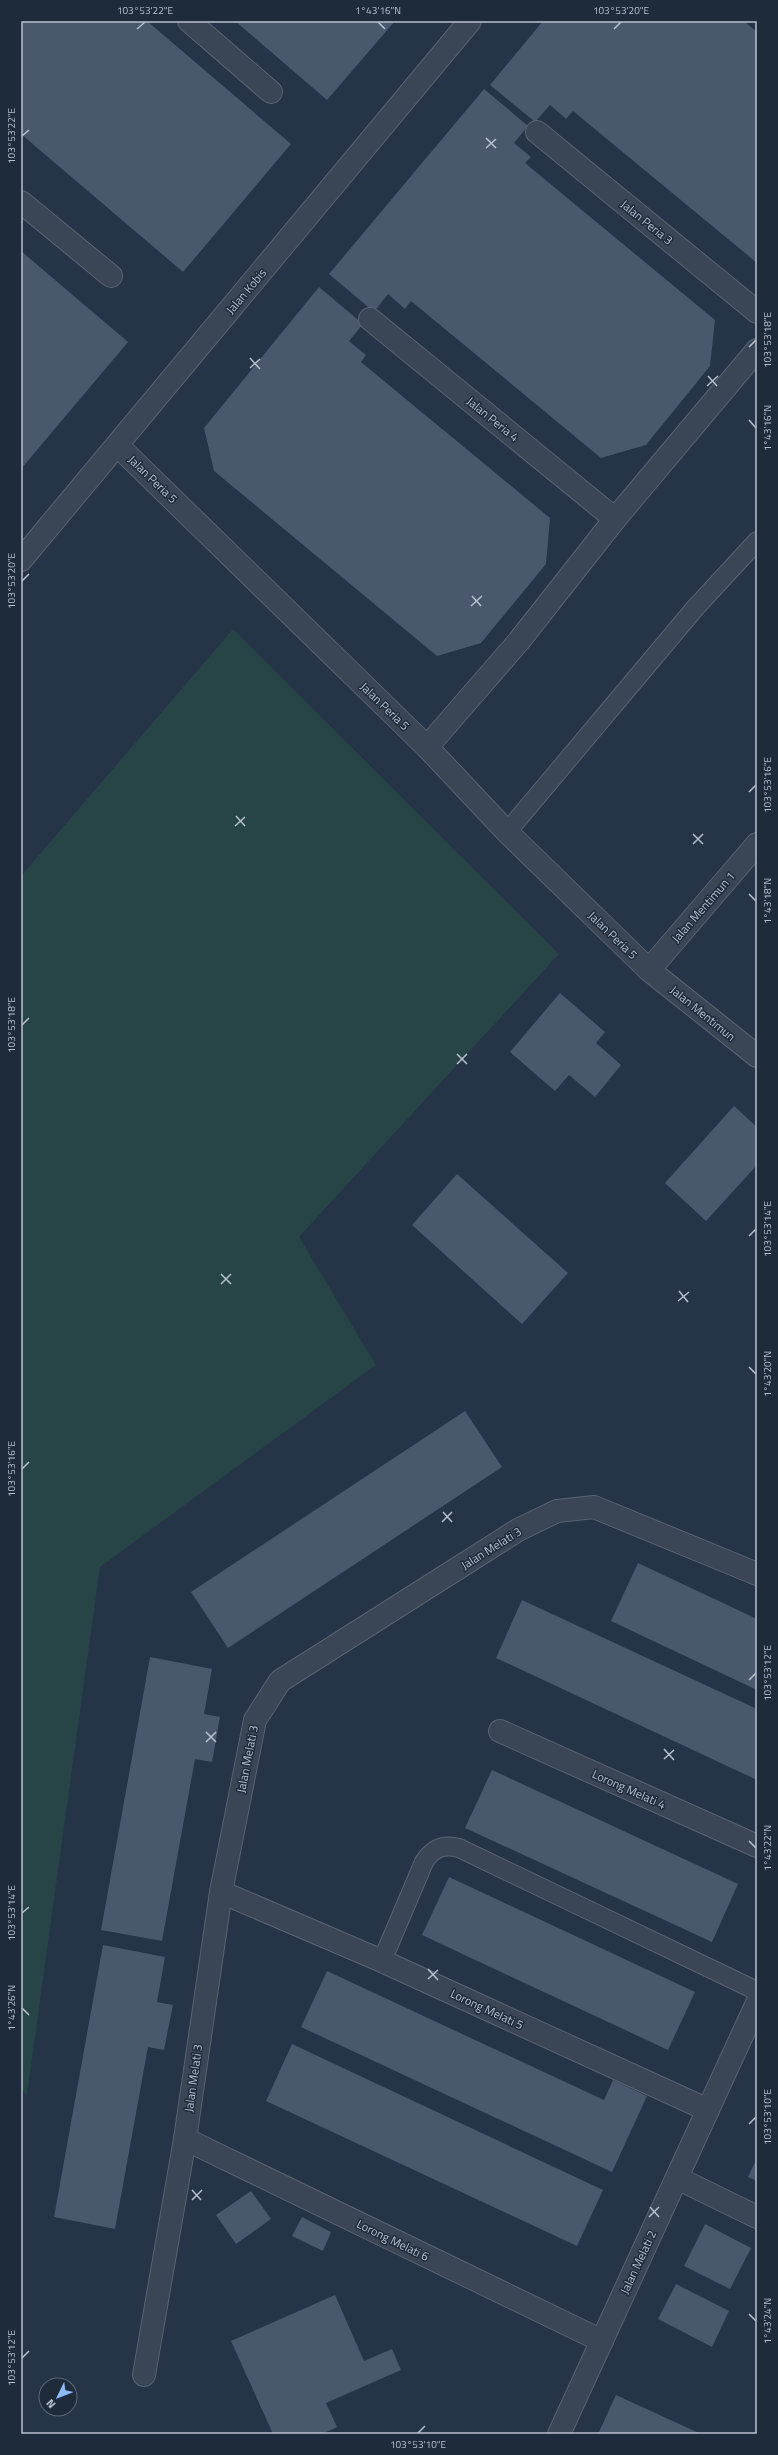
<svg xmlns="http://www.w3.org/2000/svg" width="778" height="2455" font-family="'Titillium Web',sans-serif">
<rect width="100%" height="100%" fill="#253446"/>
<!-- green -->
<polygon fill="#274447" points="233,629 559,954 299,1237 376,1365 100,1567 27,2095 21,2089 21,876"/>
<!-- building -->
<g fill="#49586d">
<polygon points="21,21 147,21 291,144 183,272 21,134"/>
<polygon points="235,21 395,21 327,100"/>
<polygon points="543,21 744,21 757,32 757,263 573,111 566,119 550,105 535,122 490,85"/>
<polygon points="484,89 528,126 514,143 531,157 525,163 715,320 710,366 646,445 601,458 411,301 405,309 388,294 374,312 329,274"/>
<polygon points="21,251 128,342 21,469"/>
<polygon points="319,287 363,324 349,341 366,355 361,362 550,518 546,564 481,643 437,656 214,471 204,428"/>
<polygon points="560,993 605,1032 596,1043 621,1065 595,1097 569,1075 555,1091 510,1052"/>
<polygon points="734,1106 757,1127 757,1165 706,1221 665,1183"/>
<polygon points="457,1174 568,1273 522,1324 412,1225"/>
<polygon points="465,1411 502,1467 228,1648 191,1592"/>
<polygon points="638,1563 757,1619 757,1690 611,1621"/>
<polygon points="522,1600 757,1709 757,1780 496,1658"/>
<polygon points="150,1657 212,1669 204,1714 220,1717 212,1762 195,1759 162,1941 101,1930"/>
<polygon points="492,1770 738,1884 712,1942 465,1828"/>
<polygon points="449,1877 695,1992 668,2050 422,1935"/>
<polygon points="103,1945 165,1957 157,2002 173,2005 164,2050 148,2047 115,2229 54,2217"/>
<polygon points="327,1971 604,2100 613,2080 647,2096 612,2172 301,2027"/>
<polygon points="292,2044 603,2190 577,2246 266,2101"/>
<polygon points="757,2158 757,2181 748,2177"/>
<polygon points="251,2191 271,2219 236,2244 216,2215"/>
<polygon points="302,2217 331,2232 323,2251 292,2236"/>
<polygon points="705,2224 751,2248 730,2289 684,2266"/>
<polygon points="676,2284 729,2311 712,2347 658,2319"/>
<polygon points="335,2295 364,2361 392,2349 401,2370 326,2403 337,2427 322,2434 273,2434 231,2341"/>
<polygon points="616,2395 701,2434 598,2434"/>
</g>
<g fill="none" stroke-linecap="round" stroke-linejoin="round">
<!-- service casing -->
<g stroke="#586472" stroke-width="20">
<g id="service">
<polyline points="507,832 696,607 757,541"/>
<path d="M 382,1961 L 424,1862 C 433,1848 443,1844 459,1848 L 757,1991"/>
</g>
</g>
<!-- minor casing -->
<g stroke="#586472" stroke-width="24">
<g id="minor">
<polyline points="189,21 271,92"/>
<polyline points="537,132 757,312"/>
<polyline points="21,202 111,276"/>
<polyline points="370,319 615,519"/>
<polyline points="117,445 427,747 507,832 649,970 757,1056"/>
<polyline points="21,560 470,21"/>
<polyline points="427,747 519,641 615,519 757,350"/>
<polyline points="649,970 757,844"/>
<polyline points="500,1731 757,1846"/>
<polyline points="221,1892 382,1961 708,2110"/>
<polyline points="185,2139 602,2341"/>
<polyline points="677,2178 757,2217"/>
<polyline points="144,2375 185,2139 221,1892 255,1720 280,1681 518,1530 557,1511 594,1507 757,1574"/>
<polyline points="559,2434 757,2003"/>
</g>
</g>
<!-- service -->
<use href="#service" stroke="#3a4655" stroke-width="18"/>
<!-- minor -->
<use href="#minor" stroke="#3a4655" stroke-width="22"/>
</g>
<!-- ticks -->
<path fill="none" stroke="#b8c1ce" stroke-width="1.5" d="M 378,22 L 385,29M 137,29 L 145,22M 614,29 L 621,22M 22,136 L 29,130M 486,138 L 496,148M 486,148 L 496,139M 749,347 L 756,340M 250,358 L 260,369M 250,368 L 260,359M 708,376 L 717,386M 707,386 L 718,376M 749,420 L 756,428M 22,581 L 29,574M 472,596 L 481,606M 471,606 L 482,596M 749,792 L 756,785M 236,816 L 245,826M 235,826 L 245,817M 693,834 L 703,844M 693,844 L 703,834M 749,894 L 756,901M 22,1025 L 29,1018M 457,1054 L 467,1064M 457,1064 L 467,1054M 749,1236 L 756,1229M 221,1274 L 231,1284M 221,1284 L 231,1274M 679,1291 L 688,1302M 678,1301 L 689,1292M 749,1367 L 756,1374M 22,1469 L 29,1462M 443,1512 L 452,1522M 442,1522 L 452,1512M 749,1680 L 756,1673M 206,1732 L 216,1742M 206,1742 L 216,1732M 664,1749 L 674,1760M 664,1759 L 674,1750M 749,1841 L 756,1848M 22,1913 L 29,1907M 428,1969 L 438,1980M 428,1979 L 438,1970M 22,2008 L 29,2015M 749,2124 L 756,2117M 192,2190 L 201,2200M 192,2200 L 202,2190M 650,2207 L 659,2217M 649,2217 L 659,2207M 749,2314 L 756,2321M 22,2358 L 29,2351M 418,2433 L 425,2426"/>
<g text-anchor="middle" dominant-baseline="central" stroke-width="3" stroke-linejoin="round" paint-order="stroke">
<!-- street labels -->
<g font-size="12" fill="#b8c1ce" stroke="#1e2b3b">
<text transform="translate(647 222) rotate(39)">Jalan Peria 3</text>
<text transform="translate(246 291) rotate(-50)">Jalan Kobis</text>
<text transform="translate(493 419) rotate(39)">Jalan Peria 4</text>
<text transform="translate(153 479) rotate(44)">Jalan Peria 5</text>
<text transform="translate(385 706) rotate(44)">Jalan Peria 5</text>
<text transform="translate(703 907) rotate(-49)">Jalan Mentimun 1</text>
<text transform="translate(613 935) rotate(44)">Jalan Peria 5</text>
<text transform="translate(703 1013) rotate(39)">Jalan Mentimun</text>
<text transform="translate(491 1548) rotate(-32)">Jalan Melati 3</text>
<text transform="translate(247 1759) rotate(-79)">Jalan Melati 3</text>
<text transform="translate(629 1789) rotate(24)">Lorong Melati 4</text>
<text transform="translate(487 2009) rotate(25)">Lorong Melati 5</text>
<text transform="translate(193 2078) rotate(-82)">Jalan Melati 3</text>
<text transform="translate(393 2240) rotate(26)">Lorong Melati 6</text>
<text transform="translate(638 2262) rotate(-65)">Jalan Melati 2</text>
</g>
</g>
<!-- border -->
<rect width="778" height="2455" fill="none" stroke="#1e2b3b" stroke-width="44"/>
<!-- north arrow -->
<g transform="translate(58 2397) rotate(227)"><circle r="19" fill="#1e2b3b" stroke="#5c6776"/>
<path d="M0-3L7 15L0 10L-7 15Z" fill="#8cbbff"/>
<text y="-6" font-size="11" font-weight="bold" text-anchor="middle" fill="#b8c1ce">N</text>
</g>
<rect x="22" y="22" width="734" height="2411" fill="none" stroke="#b8c1ce" stroke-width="1.5"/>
<g font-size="10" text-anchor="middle" fill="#b8c1ce">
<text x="145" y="14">103°53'22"E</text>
<text x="378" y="14">1°43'16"N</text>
<text x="621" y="14">103°53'20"E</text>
<text transform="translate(11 136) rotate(-90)" y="4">103°53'22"E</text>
<text transform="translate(767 340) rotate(-90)" y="4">103°53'18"E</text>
<text transform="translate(767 428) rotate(-90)" y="4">1°43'16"N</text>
<text transform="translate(11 581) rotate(-90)" y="4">103°53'20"E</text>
<text transform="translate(767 785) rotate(-90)" y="4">103°53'16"E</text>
<text transform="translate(767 901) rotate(-90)" y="4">1°43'18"N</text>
<text transform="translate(11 1025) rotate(-90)" y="4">103°53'18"E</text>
<text transform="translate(767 1229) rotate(-90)" y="4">103°53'14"E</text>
<text transform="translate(767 1374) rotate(-90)" y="4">1°43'20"N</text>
<text transform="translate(11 1469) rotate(-90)" y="4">103°53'16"E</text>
<text transform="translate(767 1673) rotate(-90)" y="4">103°53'12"E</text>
<text transform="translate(767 1848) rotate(-90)" y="4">1°43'22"N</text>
<text transform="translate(11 1913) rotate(-90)" y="4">103°53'14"E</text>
<text transform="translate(11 2008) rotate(-90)" y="4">1°43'26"N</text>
<text transform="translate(767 2117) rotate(-90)" y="4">103°53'10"E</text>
<text transform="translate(767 2321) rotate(-90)" y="4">1°43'24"N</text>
<text transform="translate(11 2358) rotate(-90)" y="4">103°53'12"E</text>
<text x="418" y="2448">103°53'10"E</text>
</g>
</svg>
